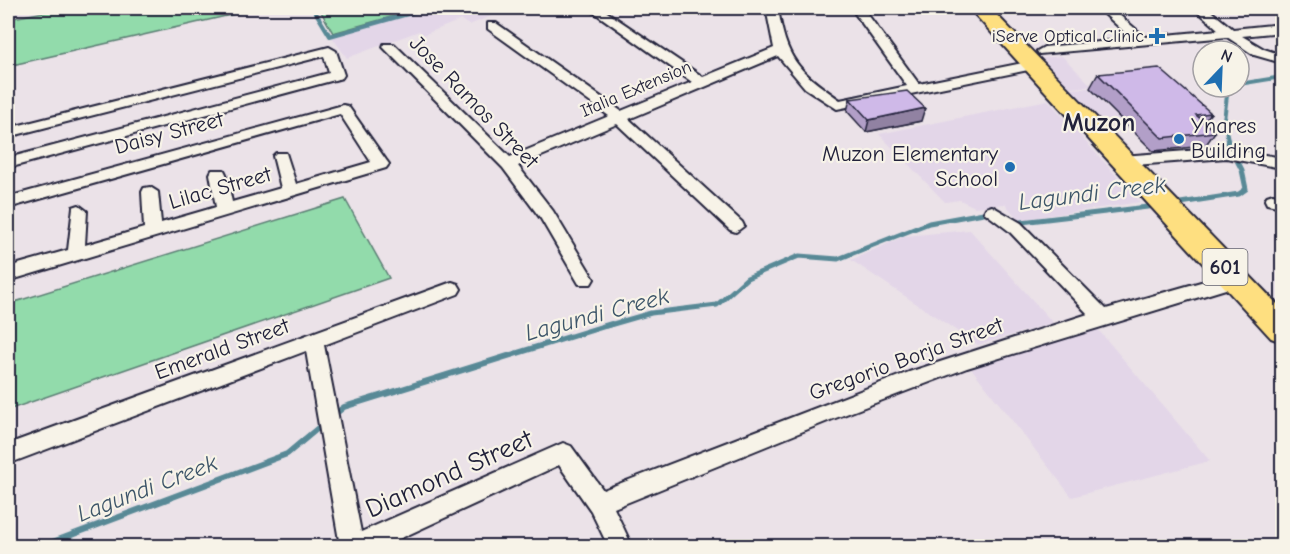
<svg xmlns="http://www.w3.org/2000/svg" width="1290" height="554" font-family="'Comic Neue',sans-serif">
<rect width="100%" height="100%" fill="#ebe2e8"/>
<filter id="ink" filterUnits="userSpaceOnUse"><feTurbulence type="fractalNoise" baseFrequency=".0167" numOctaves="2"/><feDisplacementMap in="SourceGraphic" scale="12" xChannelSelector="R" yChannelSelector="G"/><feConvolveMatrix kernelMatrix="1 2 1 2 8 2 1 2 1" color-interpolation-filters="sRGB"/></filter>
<g filter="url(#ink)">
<!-- built -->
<g fill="#e3d6e8">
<polygon points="436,8 511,8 469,25 461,20 423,35 419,31 347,58 332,37"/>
<polygon points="1062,56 1092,86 1070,88 1042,58"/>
<polygon points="1088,88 1122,122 1105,124 1072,89"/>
<polygon points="1048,100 1140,202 1019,220 1005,204 975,207 960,200 945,202 879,134"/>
<polygon points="970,230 1053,323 978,345 851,260 905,236"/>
<polygon points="1095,326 1210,461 1072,497 968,364"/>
</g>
<!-- green -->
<g fill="#92dbab" stroke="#5a7e73" stroke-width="1.5">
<polygon points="64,8 261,8 8,66 8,19"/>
<polygon points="319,8 423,8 333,33"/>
<polygon points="345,199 389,278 8,410 8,304"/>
</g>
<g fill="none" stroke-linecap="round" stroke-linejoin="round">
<!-- stream-far2 -->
<g stroke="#588996" stroke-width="4">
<polyline points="313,8 330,36 429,8"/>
<polyline points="1239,84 1282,77"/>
<polyline points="1228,87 1224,120 1229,145"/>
</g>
<!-- stream-far1 -->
<g stroke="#588996" stroke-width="5">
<polyline points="1174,204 1239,194 1246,189 1242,170 1228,143"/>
<polyline points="1013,223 1156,206"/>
<polyline points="606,326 651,313 717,305 747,278 799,256 838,259 929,223 989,212"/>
</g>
<!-- stream -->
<g stroke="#588996" stroke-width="6">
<polyline points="334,415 344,407 611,324"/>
<polyline points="42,546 287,454 324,423"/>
</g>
<!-- street casing -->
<g stroke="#22223b" stroke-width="4">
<g id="street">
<path d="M 588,8 L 601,8 L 703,77 L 774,48 L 766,8 L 778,8 C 786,59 797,70 840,100 L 907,86 L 851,8 L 863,8 L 919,84 L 1033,61 L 1040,65 L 1033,69 L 837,109 L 805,88 L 778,56 L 629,119 L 742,222 L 744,226 L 736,232 L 730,230 L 617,124 L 518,166 L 553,211 L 591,274 L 594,279 L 591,284 L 579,284 L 541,219 L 503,168 L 383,47 L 384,44 L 394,44 L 510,157 L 609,116 L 488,29 L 488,23 L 496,23 L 621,111 L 692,82 Z"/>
<polygon points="1098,8 1111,8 1145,37 1219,30 1194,8 1207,8 1233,29 1282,24 1282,32 1242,36 1264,49 1282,55 1282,63 1254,55 1227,37 1039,54 1037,51 1044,47 1132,39"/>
<polygon points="329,47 336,51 344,75 342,78 8,168 8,158 329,73 324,56 8,137 8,128"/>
<polygon points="343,105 348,106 386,160 389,164 386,168 8,281 8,267 68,250 73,207 79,205 87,211 85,245 144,228 142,192 144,188 150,187 158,192 161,223 216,207 210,174 212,170 224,170 226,174 232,202 281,188 273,156 276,153 286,153 296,184 371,162 340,114 8,208 8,197"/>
<polygon points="1226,148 1282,158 1282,168 1226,158 1122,166 1114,161 1122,156"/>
<polygon points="1273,194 1282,197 1282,207 1267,204 1265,200 1267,196"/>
<polygon points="992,206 1021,223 1106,309 1236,272 1242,274 1245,279 1242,284 967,368 833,419 614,508 632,546 608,546 591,511 559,465 384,546 340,546 306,351 8,464 8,444 452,282 458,284 461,289 458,294 324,345 361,532 563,443 571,446 603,490 909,372 1088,314 1009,231 984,212 986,208"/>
</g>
</g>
<!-- primary casing -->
<g stroke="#22223b" stroke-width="4">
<polygon id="primary" points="969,8 990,8 1282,309 1282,342 1271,338"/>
</g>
<!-- street -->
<use href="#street" fill="#f7f3e8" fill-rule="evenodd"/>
<!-- primary -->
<use href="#primary" fill="#fedf80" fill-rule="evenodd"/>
</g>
<!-- wall -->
<g fill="#b29fc8" stroke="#22223b" stroke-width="1.5">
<polygon points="1008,8 1062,8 1061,10 1015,15"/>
<polygon points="1098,74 1211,113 1204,122 1215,132 1205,146 1153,151 1090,88"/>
<polygon points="850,99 921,121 866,132 847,111"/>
</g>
<!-- shaded-wall -->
<polygon fill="#9182a2" stroke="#22223b" stroke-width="1.5" points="925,108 921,121 866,132 869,120"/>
<!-- building -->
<g fill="#cfb9e8" stroke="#22223b" stroke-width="1.5">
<polygon points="1159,68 1211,113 1196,115 1215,132 1162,138 1098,74"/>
<polygon points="907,91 925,108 869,120 850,99"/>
</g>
</g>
<!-- markers -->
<g fill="#1f6fb2" stroke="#f7f3e8" stroke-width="2">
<path d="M1154 27h6v6h6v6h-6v6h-6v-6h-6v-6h6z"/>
<circle cx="1179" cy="139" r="6"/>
<circle cx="1010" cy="167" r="6"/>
</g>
<g text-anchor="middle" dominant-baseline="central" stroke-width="4.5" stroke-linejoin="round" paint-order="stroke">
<!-- far-poi labels -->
<g font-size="18" fill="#22223b" stroke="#f7f3e8" text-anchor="end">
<text x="1144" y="36">iServe Optical Clinic</text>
</g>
<!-- far-street labels -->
<g font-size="18" fill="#22223b" stroke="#f7f3e8">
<text transform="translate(636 89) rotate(-23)">Italia Extension</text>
</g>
<!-- shield labels -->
<rect fill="#f7f3e8" stroke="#62616f" stroke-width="1.5" x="1202.5" y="249" width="45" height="36" rx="4.5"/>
<g font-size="21" font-weight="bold" fill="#22223b">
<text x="1225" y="267">601</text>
</g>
<!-- street labels -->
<g font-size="22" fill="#22223b" stroke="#f7f3e8">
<text transform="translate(474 102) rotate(46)">Jose Ramos Street</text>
<text transform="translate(169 133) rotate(-15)">Daisy Street</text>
<text transform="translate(220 188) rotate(-16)">Lilac Street</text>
<text transform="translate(222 349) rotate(-20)">Emerald Street</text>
<text transform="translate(906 359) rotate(-20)">Gregorio Borja Street</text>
</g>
<!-- poi labels -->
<g font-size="22" fill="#22223b" stroke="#f7f3e8" text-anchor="start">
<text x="1191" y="126">Ynares<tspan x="1191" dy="25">Building</tspan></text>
<text x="998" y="154" text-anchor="end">Muzon Elementary<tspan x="998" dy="25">School</tspan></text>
</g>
<!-- water labels -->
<g font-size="24" font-style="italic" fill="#3d5569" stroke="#f7f3e8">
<text transform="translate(1092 193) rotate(-7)">Lagundi Creek</text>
<text transform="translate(597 314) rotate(-15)">Lagundi Creek</text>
<text transform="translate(147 488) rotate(-21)">Lagundi Creek</text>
</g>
<!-- quarter labels -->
<g font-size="26" font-weight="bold" fill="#22223b" stroke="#f7f3e8">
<text x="1099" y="123">Muzon</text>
</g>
<!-- near-street labels -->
<g font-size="27" fill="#22223b" stroke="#f7f3e8">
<text transform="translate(449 474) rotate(-24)">Diamond Street</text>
</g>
</g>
<!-- margin -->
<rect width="1290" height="554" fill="none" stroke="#f7f3e8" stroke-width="30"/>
<rect x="15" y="15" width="1260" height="524" fill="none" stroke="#22223b" stroke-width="2" filter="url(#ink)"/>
<!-- north arrow -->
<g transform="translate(1221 69) rotate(23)"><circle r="28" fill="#f7f3e8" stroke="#a29fa3" stroke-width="1.5"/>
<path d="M0-4.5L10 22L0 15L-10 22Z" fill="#1f6fb2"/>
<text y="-9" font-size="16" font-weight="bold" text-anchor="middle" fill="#22223b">N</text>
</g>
</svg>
